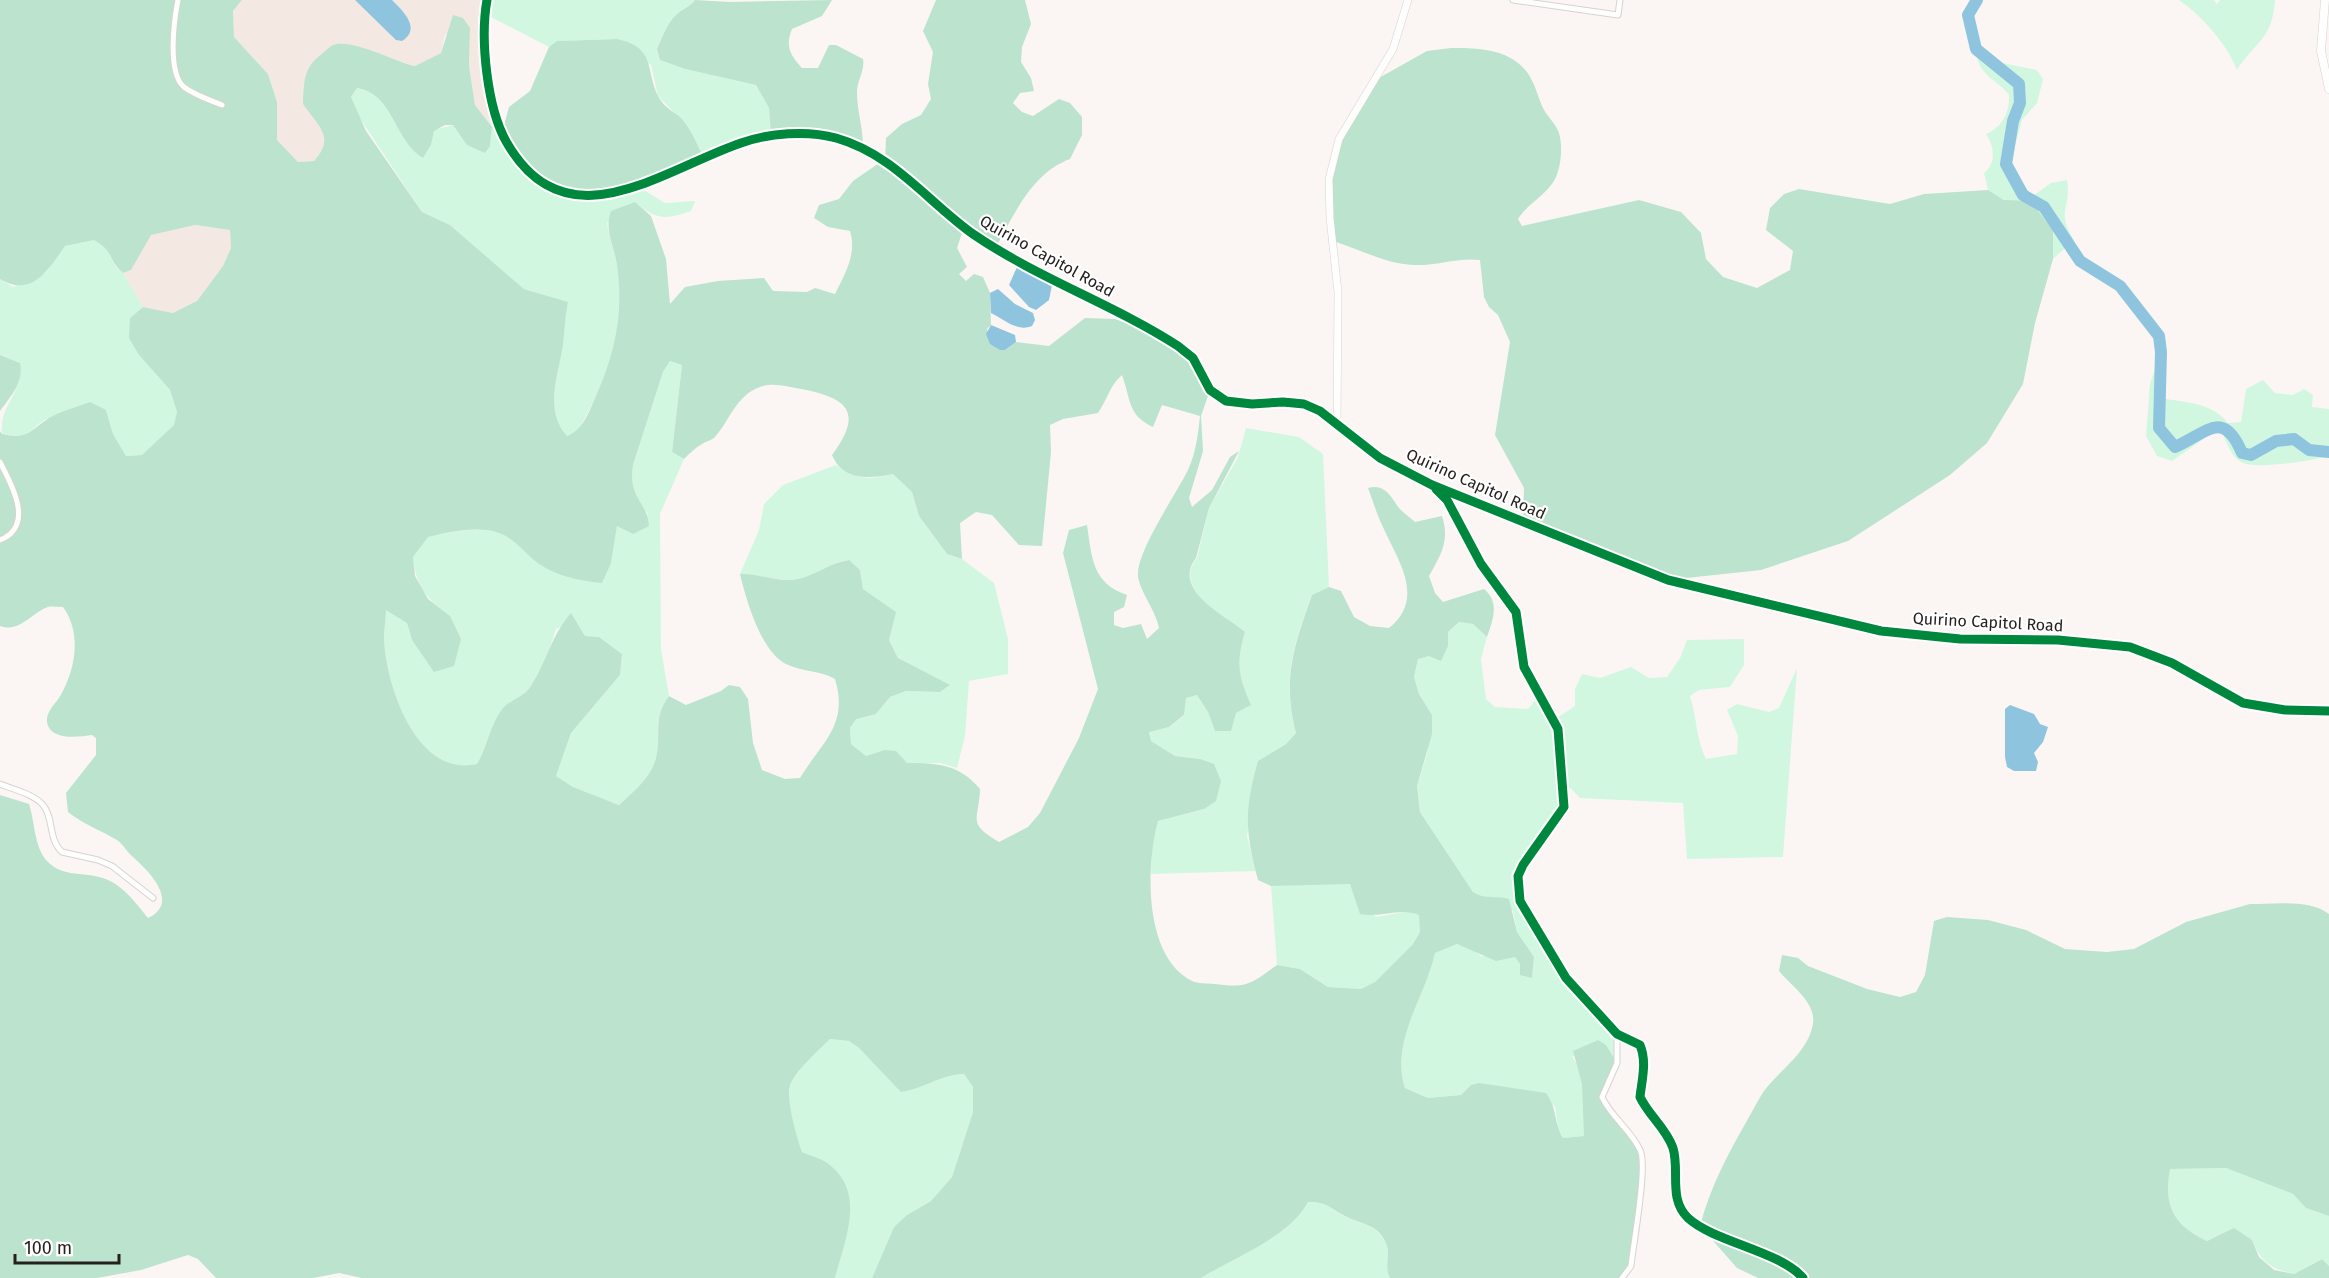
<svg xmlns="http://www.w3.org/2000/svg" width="2329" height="1278" font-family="'Fira Sans',sans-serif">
<rect width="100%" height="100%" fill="#fbf6f4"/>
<!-- built -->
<g fill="#f4e8e3">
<polygon points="242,0 487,0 485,57 502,133 492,127 475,105 469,66 470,28 445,35 441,53 415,66 358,48 303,104 323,129 325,143 323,151 314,161 298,162 277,140 277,102 268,74 234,37 233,11"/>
<polygon points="195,225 230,230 231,248 223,266 197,301 187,307 173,313 143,307 123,273 131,270 150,235"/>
</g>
<!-- green -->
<g fill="#d2f7e1">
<path d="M 487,0 L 695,0 C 690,7 682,9 676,15 C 667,23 662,38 657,49 L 660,60 L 685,69 L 756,85 L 769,108 L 771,136 L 704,158 L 687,126 L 658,96 L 651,65 L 612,39 L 557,41 L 549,47 L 485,14 Z"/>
<path d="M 2179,0 L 2214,0 L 2217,4 L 2220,0 L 2275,0 C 2272,41 2256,40 2237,70 C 2227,44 2202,16 2179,0 Z"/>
<path d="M 1989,52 L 2002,63 L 2037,70 L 2043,79 L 2037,103 L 2022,120 L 2015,146 L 2012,165 L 2019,187 L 2034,195 L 2051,183 L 2067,180 C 2072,209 2055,209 2074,240 L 2053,259 L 2053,230 L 1988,190 L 1984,173 C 1996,164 1995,147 1986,134 C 2002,128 2010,112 2009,95 C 1998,80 1981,77 1977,57 Z"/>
<path d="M 357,88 C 394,94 394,141 423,158 L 431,145 L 434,130 L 453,125 L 459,133 L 490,146 L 492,127 L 502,133 L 639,187 L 665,203 L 695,201 L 691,211 C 665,220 656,220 635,202 L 607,223 C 609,237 614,250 617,264 C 627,324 608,381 577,432 L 566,436 C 543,410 559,375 563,345 C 565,331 565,316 567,302 L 524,289 L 450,225 L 422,212 L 357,114 L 351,97 Z"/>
<path d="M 94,240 L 108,248 L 116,267 L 123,273 L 143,307 L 130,318 L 139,355 L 170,390 L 177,412 L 175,425 L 142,455 L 126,456 L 113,434 L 106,410 C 89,413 70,413 53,417 C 30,422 36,442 2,434 C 0,415 8,407 15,391 C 18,383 18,371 20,363 L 0,355 L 0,279 L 13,287 L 46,272 L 65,246 Z"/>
<path d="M 2158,360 L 2158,381 L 2161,398 C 2187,403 2211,402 2228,423 L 2241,422 L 2246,389 L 2263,380 L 2275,393 L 2293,395 L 2304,389 L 2313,395 L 2312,407 L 2329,409 L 2329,456 C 2310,461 2256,470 2241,462 C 2230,456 2226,440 2221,430 L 2215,431 L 2172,461 L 2157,456 L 2146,436 L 2150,384 Z"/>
<path d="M 670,361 L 682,365 L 672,452 L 684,459 L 660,514 L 661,649 L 669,696 C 652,718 662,734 656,758 C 650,779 634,791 619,805 L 573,787 L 556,776 L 571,733 L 620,675 L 622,654 L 599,637 L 585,636 L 576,621 L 556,629 C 549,649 544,674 529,690 C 522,698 509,701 503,710 C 491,727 488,747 477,765 C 416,778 386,685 384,637 C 384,628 386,618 386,609 L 407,623 L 412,640 L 450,616 C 426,598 416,587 413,557 L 427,537 C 452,532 484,524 507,536 C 520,544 532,558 544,567 L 611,563 L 617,525 L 648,514 C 635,498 630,486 633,465 L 663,372 Z"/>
<path d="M 1246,428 L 1299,437 L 1323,454 L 1329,587 L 1312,595 C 1293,646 1282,679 1296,733 L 1286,744 L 1258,761 L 1247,836 L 1256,871 L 1151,874 L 1152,843 L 1158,821 L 1204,809 L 1200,759 L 1175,756 L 1151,741 L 1149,731 L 1169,727 L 1184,716 L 1185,698 L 1197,695 L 1208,712 L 1215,731 L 1236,713 L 1250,705 C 1238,676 1236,663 1245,632 C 1225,615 1171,590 1197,558 L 1209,508 L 1238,457 Z"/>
<path d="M 836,465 C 859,480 868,480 893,474 L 912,492 L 919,516 L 947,554 L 962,559 L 994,583 L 1008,639 L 1008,674 L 969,681 L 965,736 L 957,768 L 940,763 L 907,763 L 884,750 L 866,756 L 851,744 L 850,728 L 856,718 L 876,714 L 890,697 L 906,691 L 940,692 L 949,686 L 898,658 L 889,640 L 895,612 L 863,589 L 860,570 L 848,560 C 828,563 813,578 791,580 C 774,581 757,573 740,574 L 759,530 L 764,504 L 783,485 Z"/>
<path d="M 1459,622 L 1473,624 L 1487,637 L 1481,659 L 1486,699 L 1495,707 L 1528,709 L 1538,697 L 1555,719 L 1575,706 L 1575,689 L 1582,674 L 1600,678 L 1631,667 L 1649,678 L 1667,677 L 1680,658 L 1687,640 L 1744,639 L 1744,665 L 1730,687 L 1699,690 L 1690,696 C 1697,717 1696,739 1706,759 L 1737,754 L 1738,736 L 1727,710 L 1737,704 L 1769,712 L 1779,708 L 1797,668 L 1783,857 L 1687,859 L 1683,803 L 1580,798 L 1564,782 L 1564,807 L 1518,876 L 1520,901 L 1553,960 L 1617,1034 L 1617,1063 L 1572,1056 C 1587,1078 1584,1111 1584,1136 L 1563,1138 L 1558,1129 L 1555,1106 L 1471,1085 L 1461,1095 L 1428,1098 L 1405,1088 C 1390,1041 1425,998 1434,953 L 1457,944 L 1470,948 L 1481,956 L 1515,957 L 1532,978 L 1534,957 L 1517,932 L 1513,911 L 1500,897 L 1483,898 L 1473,892 L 1420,812 L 1417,786 L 1427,754 L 1432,715 L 1419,694 L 1414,677 L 1418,659 L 1448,646 L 1448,632 Z"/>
<polygon points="1309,884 1350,884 1376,917 1409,911 1420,915 1420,932 1413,944 1375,982 1361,989 1328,987 1300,969 1277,965 1271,886"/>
<path d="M 830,1039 L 849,1041 L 859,1048 L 901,1091 C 924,1089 942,1074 964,1074 L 973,1087 L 973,1112 L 952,1177 L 931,1201 L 907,1215 L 894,1227 L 872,1278 L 835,1278 L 840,1256 L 830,1165 L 802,1152 C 796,1136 786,1104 790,1087 C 794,1072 819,1050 830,1039 Z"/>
<path d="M 2226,1168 L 2293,1194 L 2306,1208 L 2329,1216 L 2329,1266 L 2321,1259 L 2294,1274 C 2271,1269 2261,1262 2252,1240 L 2223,1234 L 2206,1241 C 2174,1226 2164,1205 2169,1169 Z"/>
<path d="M 1308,1202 C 1329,1202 1330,1209 1346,1217 C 1364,1225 1379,1225 1387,1246 C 1390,1257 1384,1267 1390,1278 L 1201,1278 C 1233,1258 1290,1237 1308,1202 Z"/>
</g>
<!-- forest -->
<g fill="#bce3cd" fill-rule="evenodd">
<path d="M 0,0 L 242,0 L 233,11 L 234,37 L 268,74 L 277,102 L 277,140 L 298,162 L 314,161 C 336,137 318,126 303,104 C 304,83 303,67 322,54 C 325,51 329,47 333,45 C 352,38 395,62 415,66 L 441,53 L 453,15 L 463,18 L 470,28 L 469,66 L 475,105 L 492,127 L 490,146 L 485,153 L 467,145 L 453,125 L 445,125 L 434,131 L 431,145 L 423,158 C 394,141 394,94 357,88 L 351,97 L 366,131 L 422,212 L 450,225 L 524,289 L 568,302 C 565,316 565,330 563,345 C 559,374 543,410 567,436 C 583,430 589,412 596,396 C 615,353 624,313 617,265 C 614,245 604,231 611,211 L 635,202 L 651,216 L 666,259 L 670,304 L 685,287 L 718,281 L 764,278 L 773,291 L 807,292 L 815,288 L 835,294 C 845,274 857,254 850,231 L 828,227 L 814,218 L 819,205 L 839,199 L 853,181 L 885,159 L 886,138 L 902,124 L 921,115 L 931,99 L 928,84 L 933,52 L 923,31 L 936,0 L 1025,0 L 1031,24 L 1022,47 L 1021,62 L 1031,78 L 1034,91 L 1020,93 L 1013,103 L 1022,112 L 1033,116 L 1059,99 L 1070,103 L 1082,117 L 1082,135 L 1070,159 C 1032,173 1015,213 996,247 L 964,227 L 957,248 L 967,267 L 959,274 L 966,281 L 974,274 L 983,277 L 990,293 L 991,325 L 987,329 L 991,344 L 1005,350 L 1016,342 L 1049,346 L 1085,318 L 1115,319 L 1162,336 L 1193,358 L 1210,390 L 1201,416 L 1203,451 L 1189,498 L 1192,507 L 1212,490 L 1230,457 L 1239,451 L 1209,508 L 1196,558 C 1171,590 1225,615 1245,632 C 1236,663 1238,676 1251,705 L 1236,713 L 1231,731 L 1215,731 L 1208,712 L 1197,695 L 1186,698 L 1184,715 L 1169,727 L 1149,732 L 1151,741 L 1175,756 L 1200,759 L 1214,764 L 1221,781 L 1216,801 L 1204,809 L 1158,821 C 1146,864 1143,957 1192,981 C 1198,984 1207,983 1214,984 C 1225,985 1236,987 1246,984 C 1257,981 1268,971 1277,965 L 1300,969 L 1328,987 L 1361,989 L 1375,982 L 1413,944 L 1420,932 L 1419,915 C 1400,907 1382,918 1360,914 L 1350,884 L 1271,886 L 1258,880 C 1245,830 1244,812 1258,761 L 1286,744 L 1296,733 C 1282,678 1294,646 1312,595 L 1329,587 L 1341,591 L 1354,617 L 1370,626 L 1389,628 C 1426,598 1398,561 1383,527 C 1377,515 1373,501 1368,488 C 1385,483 1391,497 1399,508 C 1403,513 1410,517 1415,522 L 1442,516 C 1450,541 1441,554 1429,576 L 1435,593 L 1443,602 L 1484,589 C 1500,602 1493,620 1487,637 L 1473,624 L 1459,622 L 1448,632 L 1448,646 L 1441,661 L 1429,656 L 1418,659 L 1414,677 L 1419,694 L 1432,715 L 1432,734 L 1417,786 L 1420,812 L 1473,892 C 1485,900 1496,895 1509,899 L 1517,932 L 1534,957 L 1532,978 L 1520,975 L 1520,964 L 1515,957 L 1496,961 L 1457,944 L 1435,953 C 1425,998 1390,1041 1405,1088 L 1428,1098 L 1461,1095 L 1471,1085 L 1479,1083 L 1546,1093 C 1558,1110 1553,1121 1563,1138 L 1584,1136 L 1582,1084 L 1573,1051 L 1598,1040 L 1606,1045 L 1617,1063 L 1602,1097 L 1642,1152 L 1631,1266 L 1622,1278 L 1390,1278 C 1384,1267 1390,1257 1387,1246 C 1380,1225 1364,1225 1347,1217 C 1330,1209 1329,1202 1308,1202 C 1290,1237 1233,1258 1201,1278 L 872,1278 L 894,1227 L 907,1215 L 931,1201 L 952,1177 L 973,1112 L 973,1087 L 964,1074 C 942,1074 923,1089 901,1092 L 859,1048 L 849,1041 L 830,1039 C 819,1050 794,1072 790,1086 C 786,1101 797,1138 802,1152 C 811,1156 824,1159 831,1166 C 866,1195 844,1242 835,1278 L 362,1278 L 339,1273 L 313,1278 L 216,1278 L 198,1259 L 188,1255 L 141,1270 L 97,1278 L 0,1278 L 0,795 L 29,804 C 35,822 34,847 47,861 C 62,877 81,872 99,877 C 121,882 135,902 148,918 C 180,903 150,872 133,857 C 127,852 123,844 117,840 C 100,830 83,824 68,812 L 66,793 L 96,755 L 96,738 L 92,735 C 79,737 50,741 47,722 C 46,712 54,705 59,698 C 76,670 82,633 63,607 C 58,607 52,606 48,607 C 31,613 20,633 0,626 L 0,431 L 2,434 C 28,440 29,431 49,418 C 61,411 77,407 90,402 L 106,410 L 113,434 L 126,456 L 142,455 L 174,425 L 177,412 L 170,390 L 139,355 L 129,338 L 130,318 L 143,307 L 173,313 L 197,301 L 223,266 L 231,248 L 230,230 L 195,225 L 151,235 L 131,270 L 123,273 C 108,260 115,252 94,240 L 65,246 C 48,270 32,298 0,279 ZM 670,361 L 682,365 L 672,452 L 684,459 C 689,454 695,448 702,444 C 706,441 710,441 714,438 C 730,421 735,396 760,387 C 773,382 788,387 801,389 C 848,398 864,412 832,455 C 843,481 870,479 893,474 L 912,492 L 919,516 L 947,554 L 962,559 L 960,523 L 976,512 L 992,515 L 1019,545 L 1042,546 L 1051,452 L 1050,425 L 1063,419 L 1098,413 C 1107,400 1110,385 1122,375 C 1131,399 1127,415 1153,427 L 1162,405 L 1200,416 C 1198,434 1196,453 1188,470 C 1176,494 1139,548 1138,573 C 1137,588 1156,610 1159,628 L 1147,639 L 1141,624 L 1123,628 L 1114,625 L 1114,612 L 1124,607 L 1127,595 C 1092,583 1092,558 1087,525 L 1069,530 L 1063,553 L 1098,689 L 1079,738 L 1040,813 L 1028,827 L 999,842 C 966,822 979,821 980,789 C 959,764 938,763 907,763 L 896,751 L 884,750 L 866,756 L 851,744 L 850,728 L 856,719 L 876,714 L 890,697 L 906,691 L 940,692 L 950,685 L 898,658 L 889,640 L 896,612 L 863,589 L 860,570 L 849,560 C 828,563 813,578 791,580 C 774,581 757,573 740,574 C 746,599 761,652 786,664 C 802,672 820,670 835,679 C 849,725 822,742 800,778 L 785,779 L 762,770 L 753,743 L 748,699 L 740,687 L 729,685 L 721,691 L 686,705 L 669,696 C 652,718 662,734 656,758 C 650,779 634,791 619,805 L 573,787 L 556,776 L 571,733 L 620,675 L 622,654 L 599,637 L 585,636 L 571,613 C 551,636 547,661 531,686 C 525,696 513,699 505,706 C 490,722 488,747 477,764 C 416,778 386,685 384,638 C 384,629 386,619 386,610 L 407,623 L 412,640 L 434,672 L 454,666 L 461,639 L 450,616 L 428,599 L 415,576 L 413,557 L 428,537 C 449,532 475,526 496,532 C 516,537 527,558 544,567 C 561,577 582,581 602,583 L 611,563 L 617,526 L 633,534 L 649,526 C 647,500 628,500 633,465 L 663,372 Z"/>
<path d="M 695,0 L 730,2 L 832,0 L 822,16 L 792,29 C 785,46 790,55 802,68 L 818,68 L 829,45 L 836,45 L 863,59 C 865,71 857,80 857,92 C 857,111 863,127 863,146 L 832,137 L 771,136 L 769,108 L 756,85 L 685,69 L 660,60 L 657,49 C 662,38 667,23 676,15 C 682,9 690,7 695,0 Z"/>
<path d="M 617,39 C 660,48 643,75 662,102 C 667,109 674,112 680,117 C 691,128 697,145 704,158 L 611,192 L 566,193 L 531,176 L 502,133 L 509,107 L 530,91 L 549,47 L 557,41 Z"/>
<path d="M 1451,48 C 1473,48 1499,48 1518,63 C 1533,75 1535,89 1542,106 C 1546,116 1556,123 1559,133 C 1563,146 1561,168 1555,179 C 1546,196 1529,202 1518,219 L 1522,226 L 1639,200 L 1681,212 L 1701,233 L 1706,259 L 1723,277 L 1757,288 L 1790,270 L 1793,251 L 1766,230 L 1770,208 L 1784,194 L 1799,189 L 1890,204 L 1924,194 L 1988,190 L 2004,200 L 2030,201 L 2053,230 L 2053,259 L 2035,323 L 2023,384 L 1987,443 L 1950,475 L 1848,541 L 1761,570 L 1668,580 L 1523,522 L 1524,488 L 1495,435 L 1510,342 L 1498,315 L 1489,307 L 1484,297 L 1480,260 C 1458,257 1437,266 1414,265 C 1385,264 1360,249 1333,241 L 1328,200 L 1339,139 L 1377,79 L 1427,51 Z"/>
<path d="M 0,355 L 20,363 C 24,382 11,396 0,411 Z"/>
<path d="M 2250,904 C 2274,904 2310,899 2329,914 L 2329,1216 L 2306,1208 L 2293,1194 L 2226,1168 L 2170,1169 C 2163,1205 2174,1226 2207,1241 L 2234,1228 L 2252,1240 L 2259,1257 L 2274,1270 L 2294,1274 L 2322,1259 L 2329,1266 L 2329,1278 L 1758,1278 L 1737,1268 L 1700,1226 C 1710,1187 1729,1152 1749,1117 C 1755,1107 1760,1095 1768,1086 C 1785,1066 1809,1050 1813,1023 C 1816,1002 1791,986 1779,971 L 1782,955 L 1798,958 L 1808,966 L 1867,989 L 1900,997 L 1916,992 L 1925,975 L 1934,921 L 1947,917 L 1988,920 L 2026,930 L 2065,949 L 2107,952 L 2134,949 L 2186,922 Z"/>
</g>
<!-- water -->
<g fill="#8fc4de">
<path d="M 355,0 L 392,0 C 403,11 422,29 402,41 L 396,40 Z"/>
<polygon points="1017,267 1052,285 1049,300 1036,310 1029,307 1009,285"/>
<path d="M 998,289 L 1015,304 L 1033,313 L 1035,320 L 1032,326 C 1017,332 1005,320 991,313 L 990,293 Z"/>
<polygon points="991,325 1015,335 1016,342 1005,350 1000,350 990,344 986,334"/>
<polygon points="2010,705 2034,714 2040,724 2048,727 2043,742 2034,753 2038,762 2036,771 2014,771 2007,767 2005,757 2005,709"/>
</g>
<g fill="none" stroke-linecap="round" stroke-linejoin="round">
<!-- river -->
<path stroke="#8fc4de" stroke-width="12" d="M 1977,0 L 1968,15 L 1976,49 L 2019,84 L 2020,103 L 2013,121 L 2006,164 L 2023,195 L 2044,207 L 2080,261 L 2120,286 L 2159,336 L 2161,352 L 2159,428 L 2175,447 C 2207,433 2223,408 2242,453 L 2251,455 L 2276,441 L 2294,439 L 2309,450 L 2329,452"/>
<!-- minor casing -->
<g stroke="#d8d3d1" stroke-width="7">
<g id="minor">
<path d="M 178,0 C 174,20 167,73 184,87 C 194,95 210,100 222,105"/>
<polyline points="1513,0 1618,15 1620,0"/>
<path d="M 0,462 C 12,485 35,526 0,540"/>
<polyline points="1434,485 1668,580 1881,631 1960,639 2058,640 2130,647 2172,663 2243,703 2285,710 2329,711"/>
<path d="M 0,784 C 12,789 34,794 43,805 C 54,818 48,839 62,852 L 98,860 L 112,866 L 153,898"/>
<path d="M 1617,1034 L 1617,1063 L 1602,1097 C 1611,1117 1631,1130 1640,1150 C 1648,1165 1633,1245 1631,1266 L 1622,1278"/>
</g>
</g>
<!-- tertiary casing -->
<g stroke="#d8d3d1" stroke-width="8">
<g id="tertiary">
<path d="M 487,0 C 480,39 487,109 507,143 C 567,246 662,170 741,143 C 769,133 807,130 836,138 C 893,154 927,201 973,234 C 1037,278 1113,304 1178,346 L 1193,358 L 1210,390 L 1226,401 L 1252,404 L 1283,402 L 1304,404 L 1320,411 L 1380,458 L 1432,485 L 1447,500 L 1481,564 L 1516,612 L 1524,667 L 1558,729 L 1564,807 L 1523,865 L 1518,876 L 1520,901 L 1566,978 L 1617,1034 L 1640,1045 C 1647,1062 1642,1079 1640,1097 C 1649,1116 1666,1128 1673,1148 C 1680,1171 1668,1199 1688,1218 C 1714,1242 1780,1251 1803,1278"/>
<polyline points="1337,424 1338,292 1330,218 1329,179 1339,139 1393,49 1408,0"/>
</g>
</g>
<!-- secondary casing -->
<g stroke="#d8d3d1" stroke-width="9">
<polyline id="secondary" points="2325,0 2321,51 2329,89"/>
</g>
<!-- minor -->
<use href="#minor" stroke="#fefefd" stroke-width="5"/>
<!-- tertiary -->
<use href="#tertiary" stroke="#fefefd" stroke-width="7"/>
<!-- secondary -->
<use href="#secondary" stroke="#fefefd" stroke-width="8"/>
<!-- cycleway casing -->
<g stroke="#fff" stroke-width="13">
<g id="cycleway">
<path d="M 487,0 C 480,39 487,109 507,143 C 567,246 662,170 741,143 C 769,133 807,130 836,138 C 893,154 927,201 973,234 C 1037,278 1113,304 1178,346 L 1193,358 L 1210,390 L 1226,401 L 1252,404 L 1283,402 L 1304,404 L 1320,411 L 1380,458 L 1432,485 L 1668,580 L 1881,631 L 1960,639 L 2058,640 L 2130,647 L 2172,663 L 2243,703 L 2285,710 L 2329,711"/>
<path d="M 1436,489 L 1447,500 L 1481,564 L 1516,612 L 1524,667 L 1558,729 L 1564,807 L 1523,865 L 1518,876 L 1520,901 L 1566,978 L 1617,1034 L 1640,1045 C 1647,1062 1642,1079 1640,1097 C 1649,1116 1666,1128 1673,1148 C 1680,1171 1668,1199 1688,1218 C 1714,1242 1780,1251 1803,1278"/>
</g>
</g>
<!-- cycleway -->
<use href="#cycleway" stroke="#00873e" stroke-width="9"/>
</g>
<g text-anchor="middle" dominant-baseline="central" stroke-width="4.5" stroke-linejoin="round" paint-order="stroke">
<!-- street labels -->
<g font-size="16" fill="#25201e" stroke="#fff">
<text transform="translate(1047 256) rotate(29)">Quirino Capitol Road</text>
<text transform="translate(1476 484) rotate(24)">Quirino Capitol Road</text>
<text transform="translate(1988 622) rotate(3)">Quirino Capitol Road</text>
</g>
</g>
<!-- scale -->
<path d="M15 1254v9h104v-9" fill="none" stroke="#25201e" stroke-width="3"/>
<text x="24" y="1254" font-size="18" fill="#25201e" stroke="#ffffff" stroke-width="4.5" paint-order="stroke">100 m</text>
</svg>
